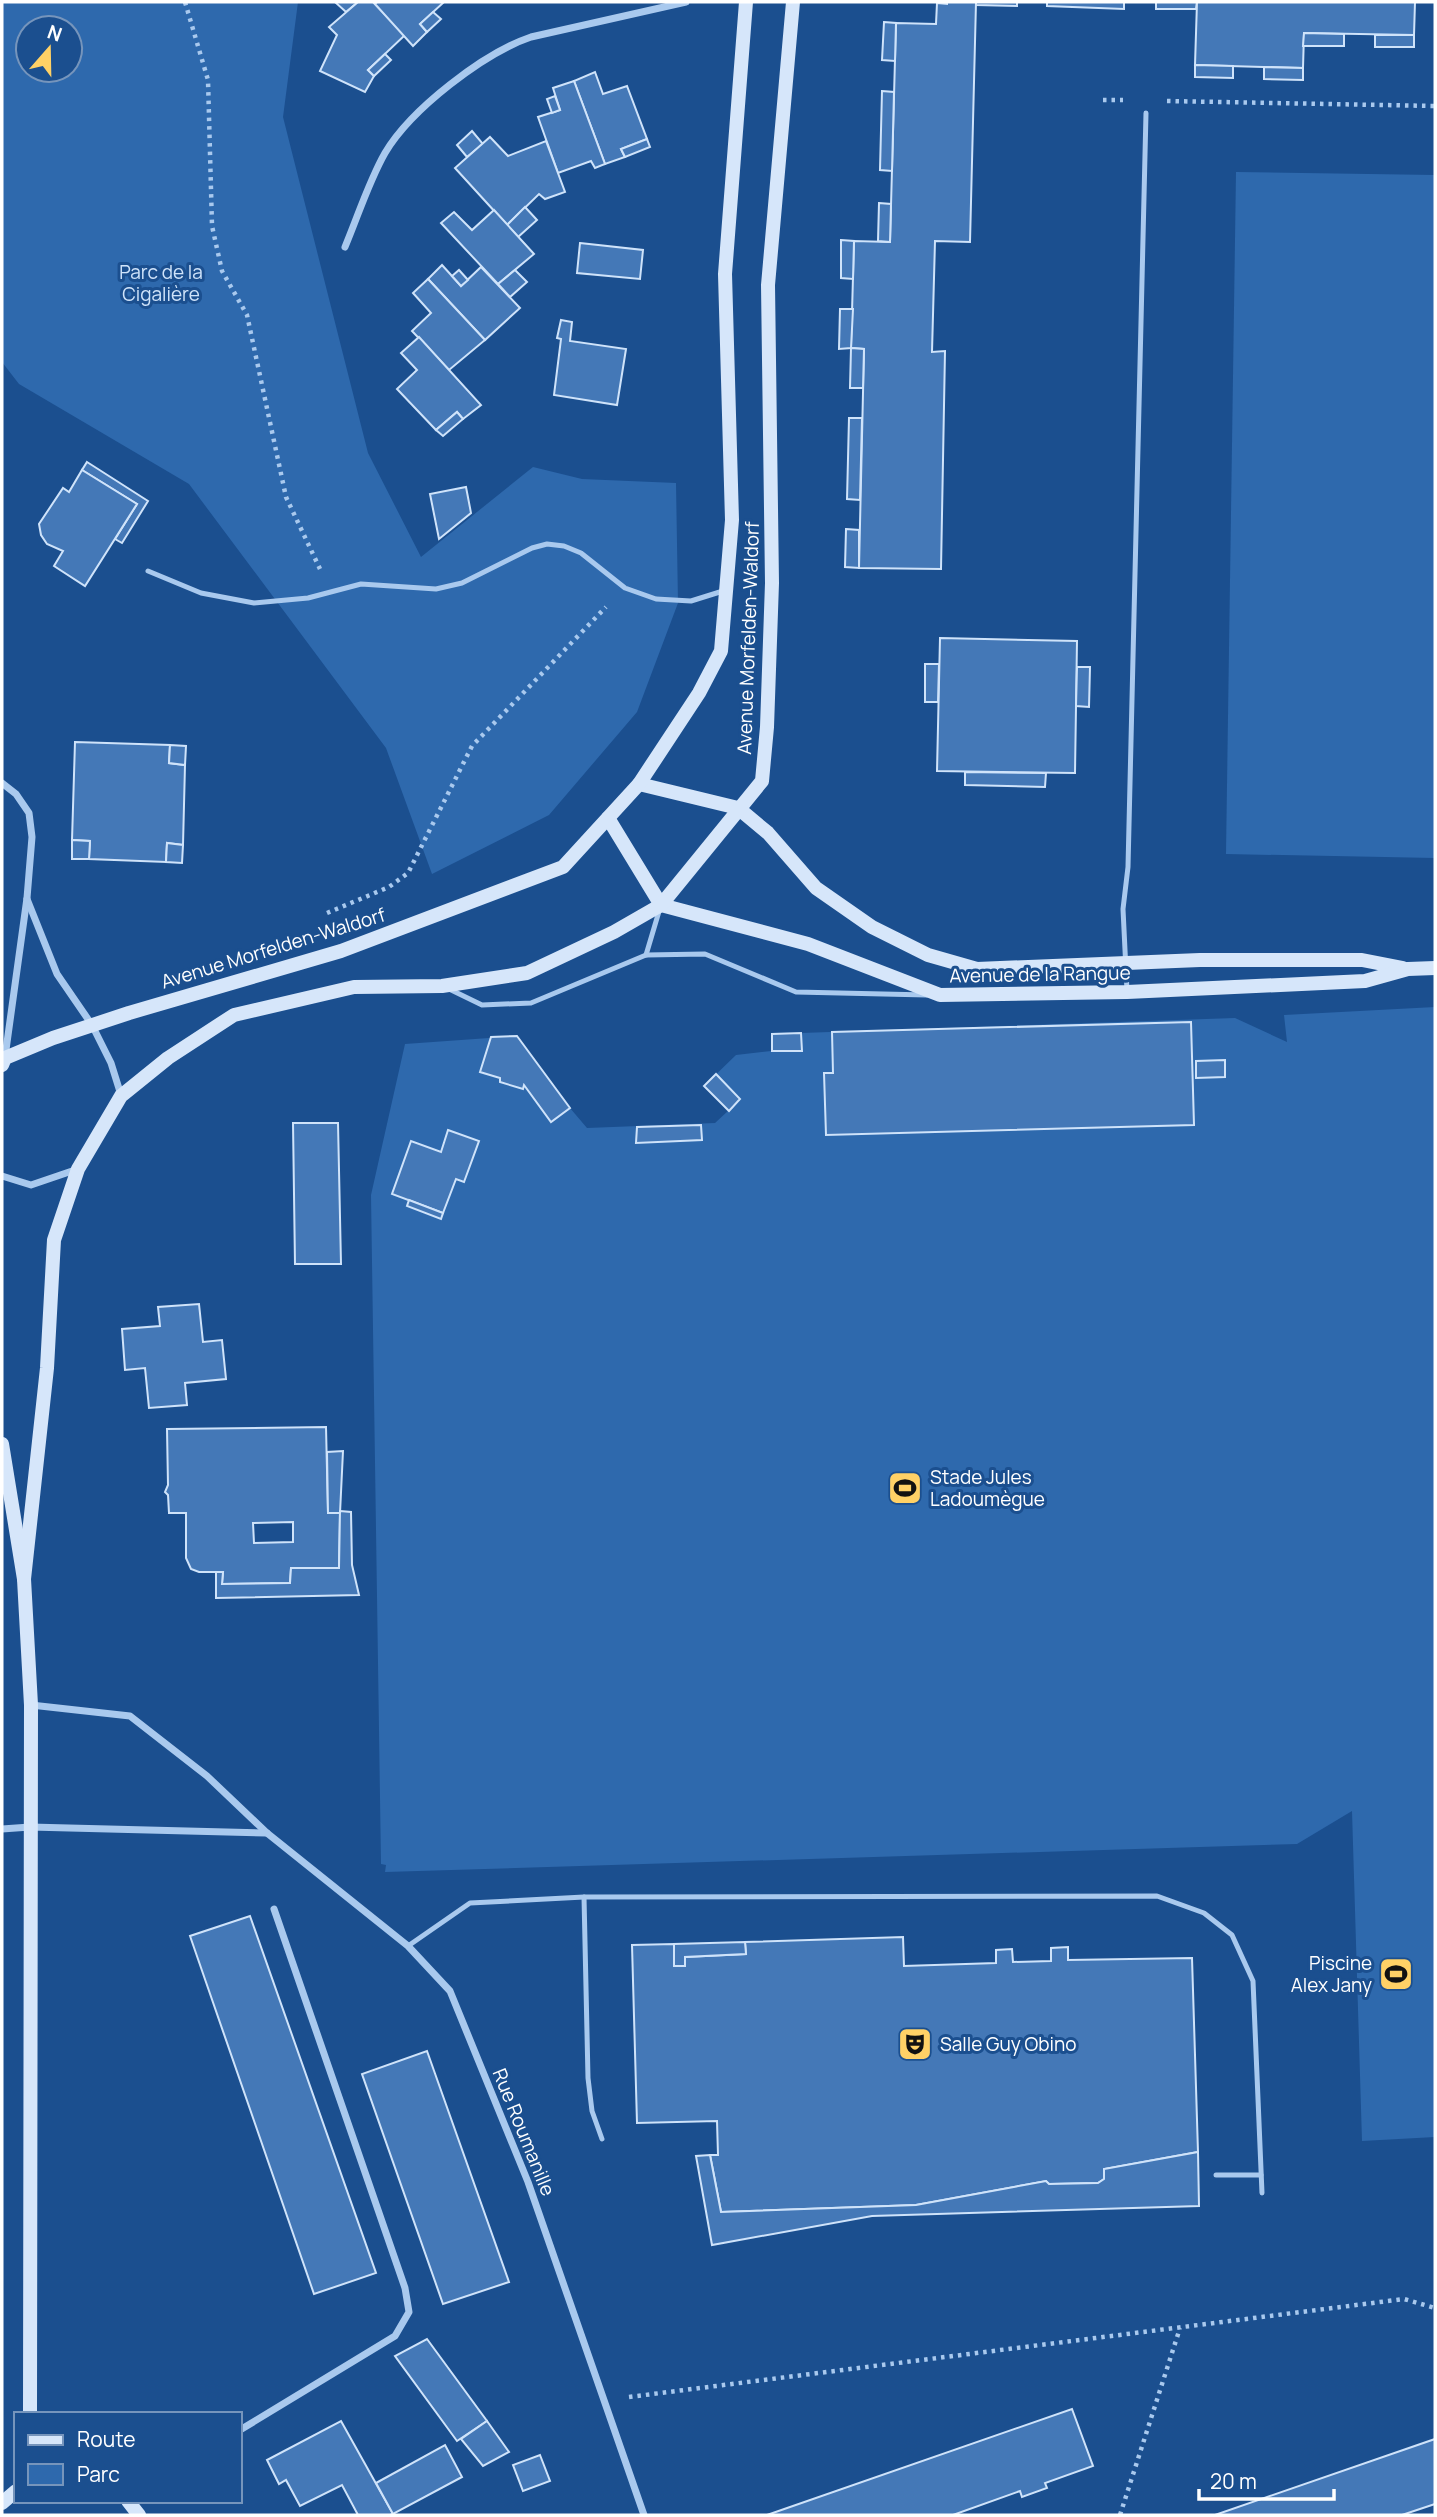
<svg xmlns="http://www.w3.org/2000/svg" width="1437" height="2517" font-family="Manrope,sans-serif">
<rect width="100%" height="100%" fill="#1b4f8f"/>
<!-- green -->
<g fill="#2e69ad" fill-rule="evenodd">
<path d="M 2,2 L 298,2 L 283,117 L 368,453 L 421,557 L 533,467 L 582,479 L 676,483 L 678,603 L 637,712 L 549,815 L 432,874 L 386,748 L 189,484 L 19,384 L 2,362 ZM 28,28 L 70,28 L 70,70 L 28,70 Z"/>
<polygon points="1236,172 1435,175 1435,858 1226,854"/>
<polygon points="1435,1007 1435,2137 1362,2141 1352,1811 1297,1844 385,1872 386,1865 381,1864 371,1195 405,1044 517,1036 570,1108 587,1128 715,1123 729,1110 704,1086 736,1055 771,1051 772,1034 1235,1018 1287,1042 1284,1015"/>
</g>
<!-- building -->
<g fill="#4478b7" stroke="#cfe3fa" stroke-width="2" fill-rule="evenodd">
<polygon points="335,2 358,2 346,12"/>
<polygon points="358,2 373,2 405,35 368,70 374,76 365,92 320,71 337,35 329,27"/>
<polygon points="377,2 444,2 420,24 427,32 413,46 375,4"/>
<polygon points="947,2 976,2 970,242 935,241 932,352 945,351 941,569 859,568 864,349 851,348 854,241 890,242 896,23 936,24 937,3 947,4"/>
<polygon points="976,2 1017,2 1017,6 976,5"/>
<polygon points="1047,2 1124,2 1124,9 1047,6"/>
<polygon points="1156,2 1197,2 1196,9 1156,9"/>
<polygon points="1197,2 1415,2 1414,35 1304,33 1303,68 1195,65"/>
<polygon points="433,12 441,19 427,32 420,24"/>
<polygon points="884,22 896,23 895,61 882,60"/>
<polygon points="1304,33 1344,34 1344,46 1303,46"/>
<rect x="1375" y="35" width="39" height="12"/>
<polygon points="385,54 391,60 374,76 368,70"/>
<polygon points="1195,65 1233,66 1233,78 1195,77"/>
<polygon points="1264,67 1303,68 1303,80 1264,79"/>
<polygon points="595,72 603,94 627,86 647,139 621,149 625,157 605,164 574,81"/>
<polygon points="574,81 605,164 595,168 591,161 558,173 538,117 560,110 553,88"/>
<polygon points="882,91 894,92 892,171 880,170"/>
<polygon points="555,96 560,110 552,113 547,99"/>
<polygon points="472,131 483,144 467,157 457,145"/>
<polygon points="490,137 508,156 546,141 565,192 545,199 539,194 507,225 455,168"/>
<polygon points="647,139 650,147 625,157 621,149"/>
<polygon points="879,203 891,204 890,242 878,241"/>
<polygon points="525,207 537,220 518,237 507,225"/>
<polygon points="494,210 534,254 498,284 441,223 454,212 472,230"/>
<polygon points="841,240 854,241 853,279 841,278"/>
<polygon points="580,243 643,250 640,279 577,273"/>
<polygon points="442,265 461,286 481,267 520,308 485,340 428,279"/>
<polygon points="459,270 468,280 461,286 452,276"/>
<polygon points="515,270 527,282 510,297 498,284"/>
<polygon points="428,279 485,340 449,370 412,331 431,313 413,293"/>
<polygon points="840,309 853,309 851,348 839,349"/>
<polygon points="561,320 572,322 570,341 626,349 617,405 554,395 561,339 557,338"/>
<polygon points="419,337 481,405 463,419 457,412 436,430 397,389 417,370 401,353"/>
<polygon points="851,348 864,349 863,388 850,388"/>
<polygon points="457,412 463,419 443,436 436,430"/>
<polygon points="849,418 862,418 860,500 847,499"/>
<polygon points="87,462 148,501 122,543 115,539 137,504 82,470"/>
<polygon points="82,470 137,504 85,586 54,566 63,551 47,544 41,535 39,524 63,488 69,492"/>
<polygon points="466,487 471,513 439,539 430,494"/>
<polygon points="846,529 859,530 859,568 845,567"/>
<polygon points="940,638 1077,641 1075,773 937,771"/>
<polygon points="925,664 939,664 938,702 925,702"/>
<polygon points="1077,667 1090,667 1089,707 1076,706"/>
<polygon points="75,742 170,745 169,763 185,765 183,845 167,843 166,862 89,859 90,841 72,840"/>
<polygon points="170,745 186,746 185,765 169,763"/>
<polygon points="965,772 1046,773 1045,787 965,785"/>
<polygon points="72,840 90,841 89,859 72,859"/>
<polygon points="167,843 183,845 182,863 166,862"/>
<polygon points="1191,1022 1194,1125 826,1135 824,1073 833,1073 832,1032"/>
<polygon points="801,1033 802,1051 772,1051 772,1034"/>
<polygon points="517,1036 570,1108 551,1122 524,1085 523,1089 500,1082 500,1078 480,1072 491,1037"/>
<polygon points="1225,1060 1225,1077 1196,1078 1196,1061"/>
<polygon points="716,1074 740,1099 729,1111 704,1086"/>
<polygon points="293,1123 338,1123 341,1264 295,1264"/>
<polygon points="701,1125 702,1140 636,1143 637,1127"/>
<polygon points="448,1130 479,1141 464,1182 456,1179 443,1213 392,1194 411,1141 441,1152"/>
<polygon points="409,1200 443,1213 441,1219 407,1206"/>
<polygon points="199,1304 203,1342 222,1340 226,1379 185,1383 187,1405 149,1408 145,1368 125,1370 122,1329 160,1326 158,1307"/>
<path d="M 326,1427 L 328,1513 L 340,1513 L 339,1568 L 291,1568 L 290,1583 L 222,1584 L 223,1572 L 199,1572 L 191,1569 L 186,1558 L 186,1513 L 169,1513 L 168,1495 L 165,1492 L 168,1485 L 167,1429 ZM 293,1522 L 293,1542 L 254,1543 L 253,1523 Z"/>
<polygon points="343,1451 340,1513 328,1513 327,1452"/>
<polygon points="340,1511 351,1512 352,1565 359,1595 216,1598 216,1572 223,1572 222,1584 290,1583 291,1568 339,1568"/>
<polygon points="250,1916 376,2273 314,2294 190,1936"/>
<polygon points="903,1937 904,1966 996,1963 996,1950 1012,1949 1013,1962 1051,1961 1051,1948 1068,1947 1068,1960 1192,1958 1198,2152 1104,2169 1104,2179 1098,2183 1049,2184 1046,2181 916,2205 721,2212 710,2155 718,2155 717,2121 637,2123 632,1945 674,1944 674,1966 685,1966 685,1957 746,1954 745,1942"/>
<polygon points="745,1942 746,1954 685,1957 685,1966 674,1966 674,1944"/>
<polygon points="427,2051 509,2282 443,2304 362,2074"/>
<polygon points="1198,2152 1199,2206 872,2216 712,2245 696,2156 710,2155 721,2212 916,2205 1046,2181 1049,2184 1098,2183 1104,2179 1104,2169"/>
<polygon points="427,2339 487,2421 457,2441 395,2356"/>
<polygon points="1072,2409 1093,2466 1045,2483 1047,2488 1022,2497 1020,2491 953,2515 767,2515"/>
<polygon points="341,2421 393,2514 390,2515 358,2515 342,2485 300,2506 286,2480 279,2484 267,2460"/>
<polygon points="487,2421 509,2452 483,2466 461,2439"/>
<polygon points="1435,2439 1435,2504 1402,2515 1215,2515"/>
<polygon points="445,2445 462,2477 393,2514 376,2483"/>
<polygon points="540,2455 550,2481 523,2491 513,2465"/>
</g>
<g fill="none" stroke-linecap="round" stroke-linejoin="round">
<!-- path -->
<g stroke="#a9c9ee" stroke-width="4.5" stroke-dasharray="3.5 5" stroke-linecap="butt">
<polyline points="185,2 208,80 212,226 222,271 247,315 286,497 320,569"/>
<polyline points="1103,100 1123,100"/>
<polyline points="1167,101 1435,106"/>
<polyline points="327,913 389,887 408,873 472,746 606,607"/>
<polyline points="629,2397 1404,2299 1435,2308"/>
<polyline points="1120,2515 1180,2328"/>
</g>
<!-- lane -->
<g stroke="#a9c9ee" stroke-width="5">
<polyline points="148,571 201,593 254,603 308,598 361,584 436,589 462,583 532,548 547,544 564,546 581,553 625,588 656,599 691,601 723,591"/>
<polyline points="646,955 660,908"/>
<polyline points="447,988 482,1005 531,1003 646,955 705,954 796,992 927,995"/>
<polyline points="1127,991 1123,909 1128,867 1146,113"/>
<polyline points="584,1897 588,2078 592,2111 602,2139"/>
<polyline points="408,1946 470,1903 584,1897 1157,1896 1204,1913 1232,1935 1253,1981 1262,2193"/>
<polyline points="1216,2175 1261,2175"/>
</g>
<!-- street -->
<g stroke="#a9c9ee" stroke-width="7">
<path d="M 345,247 C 358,216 369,181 385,153 C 411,109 484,53 531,37 L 686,2"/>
<polyline points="2,783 16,794 29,813 32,837 27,898 5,1057"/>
<polyline points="27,899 57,974 92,1025 111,1063 121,1095"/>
<polyline points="2,1176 31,1185 78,1169"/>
<polyline points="31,1705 130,1716 207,1776 267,1833 408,1946 450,1991 528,2182 644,2515"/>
<polyline points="2,1829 30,1827 267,1833"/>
<polyline points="240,2430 395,2336 409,2312 405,2288 274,1909"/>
</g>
<!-- secondary -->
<g stroke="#d6e6fa" stroke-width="14">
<polyline points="639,784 738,808 768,833 816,888 872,927 928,955 977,969 1200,960 1362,960 1403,968"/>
<polyline points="608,818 661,905 808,944 940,995 1127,992 1365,981 1408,969 1435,968"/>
<polyline points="2,1065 5,1058 53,1038 129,1013 341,951 563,867 639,784 699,693 721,651 732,520 725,274 746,2"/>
<polyline points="2,1444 24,1579 31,1705 30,2414"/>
<polyline points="24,1579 47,1368 54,1240 78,1169 121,1096 168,1058 234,1015 354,987 442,986 527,973 614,932 661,905 762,781 767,727 772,583 768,285 793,2"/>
<polyline points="128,2501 139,2515"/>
<polyline points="2,2503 16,2491"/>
</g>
</g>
<!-- icons -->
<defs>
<g id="stadium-square" transform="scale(1.75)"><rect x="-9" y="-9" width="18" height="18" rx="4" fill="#ffd166" stroke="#1b4f8f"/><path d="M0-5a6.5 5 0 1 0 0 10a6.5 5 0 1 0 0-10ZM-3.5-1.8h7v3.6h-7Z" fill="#111"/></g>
<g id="theatre-square" transform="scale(1.75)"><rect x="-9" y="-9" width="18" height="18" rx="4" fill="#ffd166" stroke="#1b4f8f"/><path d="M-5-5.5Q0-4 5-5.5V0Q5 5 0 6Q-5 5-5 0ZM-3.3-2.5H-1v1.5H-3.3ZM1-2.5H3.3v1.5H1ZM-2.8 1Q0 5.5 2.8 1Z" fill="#111"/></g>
</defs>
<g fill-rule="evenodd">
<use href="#stadium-square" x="905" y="1488"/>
<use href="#stadium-square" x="1396" y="1974"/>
<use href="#theatre-square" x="915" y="2044"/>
</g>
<g text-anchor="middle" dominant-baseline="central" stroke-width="6" stroke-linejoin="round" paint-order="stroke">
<!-- park labels -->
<g font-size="19" fill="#cfe3fa" stroke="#1b4f8f">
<text x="161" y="272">Parc de la<tspan x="161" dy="22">Cigalière</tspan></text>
</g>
<!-- street labels -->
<g font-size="19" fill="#fff" stroke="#1b4f8f">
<text transform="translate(748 638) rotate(-88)">Avenue Morfelden-Waldorf</text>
<text transform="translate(273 948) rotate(-17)">Avenue Morfelden-Waldorf</text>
<text transform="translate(1040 974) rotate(-1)">Avenue de la Rangue</text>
<text transform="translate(524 2132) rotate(68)">Rue Roumanille</text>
</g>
<!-- poi labels -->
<g font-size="19" fill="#fff" stroke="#1b4f8f" text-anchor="start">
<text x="930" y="1477">Stade Jules<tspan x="930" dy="22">Ladoumègue</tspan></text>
<text x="1372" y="1963" text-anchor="end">Piscine<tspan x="1372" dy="22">Alex Jany</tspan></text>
<text x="940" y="2044">Salle Guy Obino</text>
</g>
</g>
<!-- border -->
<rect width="1437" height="2517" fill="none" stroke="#ffffff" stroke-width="7"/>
<!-- legend -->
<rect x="14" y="2412" width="228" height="91" fill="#1b4f8f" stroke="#7695bc" stroke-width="2"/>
<rect x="28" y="2435" width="35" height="10" fill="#d6e6fa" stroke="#7695bc" stroke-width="2"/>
<text x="77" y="2447" font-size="21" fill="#ffffff">Route</text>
<rect x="28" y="2464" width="35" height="21" fill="#2e69ad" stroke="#7695bc" stroke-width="2"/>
<text x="77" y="2482" font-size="21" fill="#ffffff">Parc</text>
<!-- north arrow -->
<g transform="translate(49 49) rotate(20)"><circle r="33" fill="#1b4f8f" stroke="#7695bc" stroke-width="2"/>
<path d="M0-5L12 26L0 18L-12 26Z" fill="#ffd166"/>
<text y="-10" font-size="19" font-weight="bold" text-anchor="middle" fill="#ffffff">N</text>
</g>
<!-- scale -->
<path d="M1199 2489v10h135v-10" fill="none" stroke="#ffffff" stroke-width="3.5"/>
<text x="1210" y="2489" font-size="21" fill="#ffffff" stroke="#1b4f8f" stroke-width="5" paint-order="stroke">20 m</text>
</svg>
